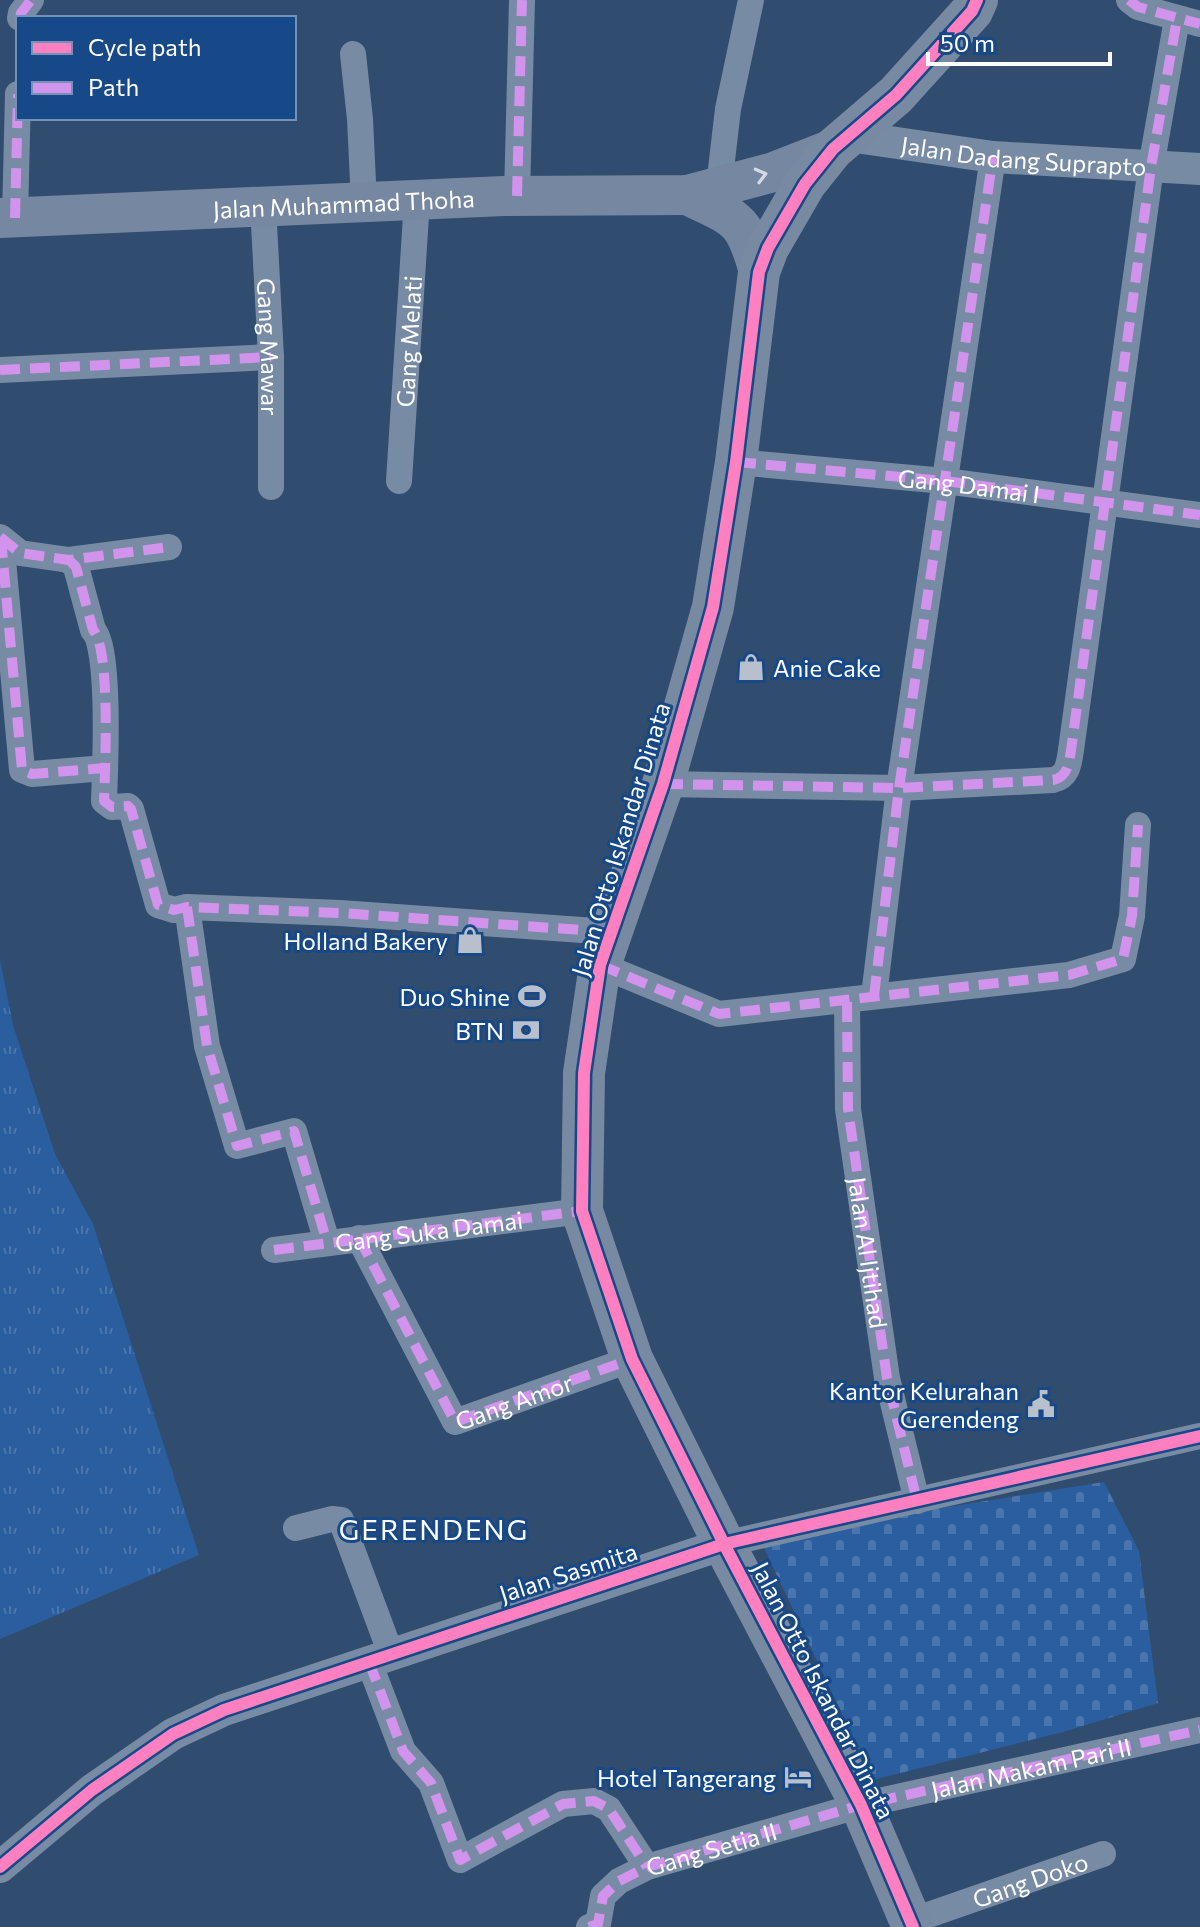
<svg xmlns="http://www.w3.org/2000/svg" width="1200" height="1927" font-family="Commissioner,sans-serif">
<defs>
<pattern id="grass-tufts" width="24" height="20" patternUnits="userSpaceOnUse" patternTransform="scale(2)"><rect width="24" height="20" fill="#2a5e9e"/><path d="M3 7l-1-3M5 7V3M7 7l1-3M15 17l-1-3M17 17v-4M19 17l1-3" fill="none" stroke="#4a76ad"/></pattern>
<pattern id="cemetery-stones" width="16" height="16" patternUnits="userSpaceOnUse" patternTransform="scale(2)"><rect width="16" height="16" fill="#2a5e9e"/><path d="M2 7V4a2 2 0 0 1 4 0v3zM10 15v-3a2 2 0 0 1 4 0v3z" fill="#4a76ad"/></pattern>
</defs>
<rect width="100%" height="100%" fill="#304c6e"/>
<!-- grass -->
<polygon fill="url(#grass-tufts)" points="0,960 13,1025 55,1154 93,1224 199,1555 0,1639"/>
<!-- cemetery -->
<polygon fill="url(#cemetery-stones)" points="1104,1482 1139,1551 1158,1703 1063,1732 873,1780 759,1537"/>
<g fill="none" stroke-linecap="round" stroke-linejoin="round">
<!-- minor -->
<g stroke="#778ba4" stroke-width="26">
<polyline points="1129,0 1138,7 1200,24"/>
<polyline points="20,18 21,13 31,0"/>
<polyline points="353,54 360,119 364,203"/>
<polyline points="719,186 728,109 751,0"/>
<polyline points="517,196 522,0"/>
<path id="s1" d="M 263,205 L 271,357 L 271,487"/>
<polyline points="15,218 18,94"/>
<polyline points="0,370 271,357"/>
<polyline points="736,462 945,481 1200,515"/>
<path id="s2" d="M 399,481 L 417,200"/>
<polyline points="0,537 20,553 69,560 169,547"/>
<polyline points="1,538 22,770 32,774 105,768"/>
<path d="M 69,560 L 76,567 L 93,630 C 111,648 105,771 104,801 L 112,807 L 128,806 L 131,809 L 158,905 L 174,910 L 187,907 L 340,913 L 610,932"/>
<path d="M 663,784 L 899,788 L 1053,780 C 1068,777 1069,763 1071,750 L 1151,167 L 1177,19"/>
<polyline points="187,907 207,1046 237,1146 294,1131 327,1242"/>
<polyline points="600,965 719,1014 1069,975 1123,959 1132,916 1138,825"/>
<polyline points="874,996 899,788 993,157"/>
<path id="s3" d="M 847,1002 L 848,1109 L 887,1378 L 917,1501"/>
<polyline points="359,1238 455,1422 632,1359"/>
<path id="s4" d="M 274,1250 L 582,1211"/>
<polyline points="296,1528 332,1519 341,1520 391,1654"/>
<polyline points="724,1544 1200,1436"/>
<polyline points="369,1662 403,1751 431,1783 460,1860 563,1804 594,1801 609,1809 647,1867"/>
<path id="s5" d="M 911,1921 L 1103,1854"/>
<path id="s6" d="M 589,1927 L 598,1924 L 603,1896 L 619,1881 L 647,1867 L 861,1805 L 1200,1730"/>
</g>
<!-- tertiary -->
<g stroke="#778ba4" stroke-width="32">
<path id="s7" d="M 849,136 L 993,157 L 1200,169"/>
<polyline points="0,1867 92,1790 173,1734 224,1710 724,1544"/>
</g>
<!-- primary -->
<g stroke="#7688a1" stroke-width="40">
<path d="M 687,195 C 737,219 744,217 759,272"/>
<path id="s8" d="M 0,218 L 504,196 L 687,195 L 774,172 L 833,149"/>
</g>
<!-- trunk -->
<polyline stroke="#778aa2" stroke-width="42" points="913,1927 861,1805 724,1544 632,1359 582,1211 584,1073 600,965 663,784 713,607 736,462 759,272 768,248 805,184 833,149 896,95 972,11 977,0"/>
<!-- quiet -->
<g stroke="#d193ec" stroke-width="10" stroke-dasharray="20 10" stroke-linecap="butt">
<polyline points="1129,0 1138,7 1200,24"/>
<polyline points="20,18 21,13 31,0"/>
<polyline points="517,196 522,0"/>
<polyline points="15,218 18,94"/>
<polyline points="0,370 271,357"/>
<path id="s9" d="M 736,462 L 945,481 L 1200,515"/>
<polyline points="0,537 20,553 69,560 169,547"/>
<polyline points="1,538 22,770 32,774 105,768"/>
<path d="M 69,560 L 76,567 L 93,630 C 111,648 105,771 104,801 L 112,807 L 128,806 L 131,809 L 158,905 L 174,910 L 187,907 L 340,913 L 610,932"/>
<path d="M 663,784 L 899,788 L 1053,780 C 1068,777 1069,763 1071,750 L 1151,167 L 1177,19"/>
<polyline points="187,907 207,1046 237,1146 294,1131 327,1242"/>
<polyline points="600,965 719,1014 1069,975 1123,959 1132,916 1138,825"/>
<polyline points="874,996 899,788 993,157"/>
<polyline points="847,1002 848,1109 887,1378 917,1501"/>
<path id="s10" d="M 359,1238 L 455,1422 L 632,1359"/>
<polyline points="274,1250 582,1211"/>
<polyline points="369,1662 403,1751 431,1783 460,1860 563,1804 594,1801 609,1809 647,1867"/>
<polyline points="589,1927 598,1924 603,1896 619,1881 647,1867 861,1805 1200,1730"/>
</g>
<!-- cycleway casing -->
<g stroke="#174887" stroke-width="17">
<g id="cycleway">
<polyline points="0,1867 92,1790 173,1734 224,1710 724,1544 1200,1436"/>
<polyline points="913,1927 861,1805 724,1544 632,1359 582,1211 584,1073 600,965 663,784 713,607 736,462 759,272 768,248 805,184 833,149 896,95 972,11 977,0"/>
</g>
</g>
<!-- cycleway -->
<use href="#cycleway" stroke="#ff80c0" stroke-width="12"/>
</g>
<!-- one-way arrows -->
<defs><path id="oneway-chevron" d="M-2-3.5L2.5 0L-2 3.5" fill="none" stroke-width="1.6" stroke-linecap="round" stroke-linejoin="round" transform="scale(2)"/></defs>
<use stroke="#d6dbe3" href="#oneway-chevron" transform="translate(761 175) rotate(-15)"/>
<!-- icons -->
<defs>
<g id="shop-bare" transform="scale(2.16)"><path d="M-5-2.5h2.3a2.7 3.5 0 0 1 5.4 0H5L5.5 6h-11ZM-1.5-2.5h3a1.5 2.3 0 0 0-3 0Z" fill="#b7c0cc" stroke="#174887" stroke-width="2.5" paint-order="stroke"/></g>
<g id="stadium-bare" transform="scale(2.16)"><path d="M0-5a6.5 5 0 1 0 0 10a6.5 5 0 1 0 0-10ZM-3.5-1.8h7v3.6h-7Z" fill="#b7c0cc" stroke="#174887" stroke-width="2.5" paint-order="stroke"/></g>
<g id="bank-bare" transform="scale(2.16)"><path d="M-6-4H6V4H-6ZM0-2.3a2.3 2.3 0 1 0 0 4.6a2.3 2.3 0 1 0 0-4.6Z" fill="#b7c0cc" stroke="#174887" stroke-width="2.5" paint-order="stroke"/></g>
<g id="civic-bare" transform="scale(2.16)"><path d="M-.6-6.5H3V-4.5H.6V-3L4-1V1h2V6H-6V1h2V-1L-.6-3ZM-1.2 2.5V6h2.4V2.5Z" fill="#b7c0cc" stroke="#174887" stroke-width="2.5" paint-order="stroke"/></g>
<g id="hotel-bare" transform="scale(2.16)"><path d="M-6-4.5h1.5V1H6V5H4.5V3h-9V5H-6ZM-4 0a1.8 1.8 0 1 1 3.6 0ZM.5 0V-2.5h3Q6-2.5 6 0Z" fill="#b7c0cc" stroke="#174887" stroke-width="2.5" paint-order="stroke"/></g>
</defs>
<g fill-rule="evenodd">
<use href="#shop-bare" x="751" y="667"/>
<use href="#shop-bare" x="470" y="940"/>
<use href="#stadium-bare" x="532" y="996"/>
<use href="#bank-bare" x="526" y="1030"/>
<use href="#civic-bare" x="1041" y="1404"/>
<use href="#hotel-bare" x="798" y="1777"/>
</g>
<g text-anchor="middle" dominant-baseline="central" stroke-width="6" stroke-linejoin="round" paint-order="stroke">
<!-- street labels -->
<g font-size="24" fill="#fff" stroke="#174887">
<text stroke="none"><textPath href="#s7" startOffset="176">Jalan Dadang Suprapto</textPath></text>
<text stroke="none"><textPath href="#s8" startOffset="344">Jalan Muhammad Thoha</textPath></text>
<text stroke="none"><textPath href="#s2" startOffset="140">Gang Melati</textPath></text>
<text stroke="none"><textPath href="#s1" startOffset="142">Gang Mawar</textPath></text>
<text stroke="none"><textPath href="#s9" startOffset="234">Gang Damai I</textPath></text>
<text transform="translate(620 839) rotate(-73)">Jalan Otto Iskandar Dinata</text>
<text stroke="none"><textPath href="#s4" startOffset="156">Gang Suka Damai</textPath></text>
<text stroke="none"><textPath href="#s3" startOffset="252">Jalan Al Ijtihad</textPath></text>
<text stroke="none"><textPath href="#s10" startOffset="270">Gang Amor</textPath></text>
<text transform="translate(568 1572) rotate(-18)">Jalan Sasmita</text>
<text transform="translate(824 1690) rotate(63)">Jalan Otto Iskandar Dinata</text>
<text stroke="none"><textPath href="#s6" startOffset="488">Jalan Makam Pari II</textPath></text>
<text stroke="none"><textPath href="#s6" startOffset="158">Gang Setia II</textPath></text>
<text stroke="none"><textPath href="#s5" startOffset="126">Gang Doko</textPath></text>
</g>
<!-- poi labels -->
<g font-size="24" fill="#fff" stroke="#174887" text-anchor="end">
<text x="773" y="667" text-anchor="start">Anie Cake</text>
<text x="448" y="940">Holland Bakery</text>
<text x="510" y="996">Duo Shine</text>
<text x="504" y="1030">BTN</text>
<text x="1019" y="1390">Kantor Kelurahan<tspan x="1019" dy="28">Gerendeng</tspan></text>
<text x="776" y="1777">Hotel Tangerang</text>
</g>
<!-- quarter labels -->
<g font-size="28" letter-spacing="2" fill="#fff" stroke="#174887">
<text x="434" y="1529">GERENDENG</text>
</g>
</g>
<!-- legend -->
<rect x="16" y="16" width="280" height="104" fill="#174887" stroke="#7491b7" stroke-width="2"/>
<rect x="32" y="42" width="40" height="12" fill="#ff80c0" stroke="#7491b7" stroke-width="2"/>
<text x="88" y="56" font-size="24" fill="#ffffff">Cycle path</text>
<rect x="32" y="82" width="40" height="12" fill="#d193ec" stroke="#7491b7" stroke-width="2"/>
<text x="88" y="96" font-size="24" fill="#ffffff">Path</text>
<!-- scale -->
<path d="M928 52v12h182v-12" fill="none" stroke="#ffffff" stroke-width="4"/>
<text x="940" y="52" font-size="24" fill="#ffffff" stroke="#174887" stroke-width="6" paint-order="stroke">50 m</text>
</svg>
